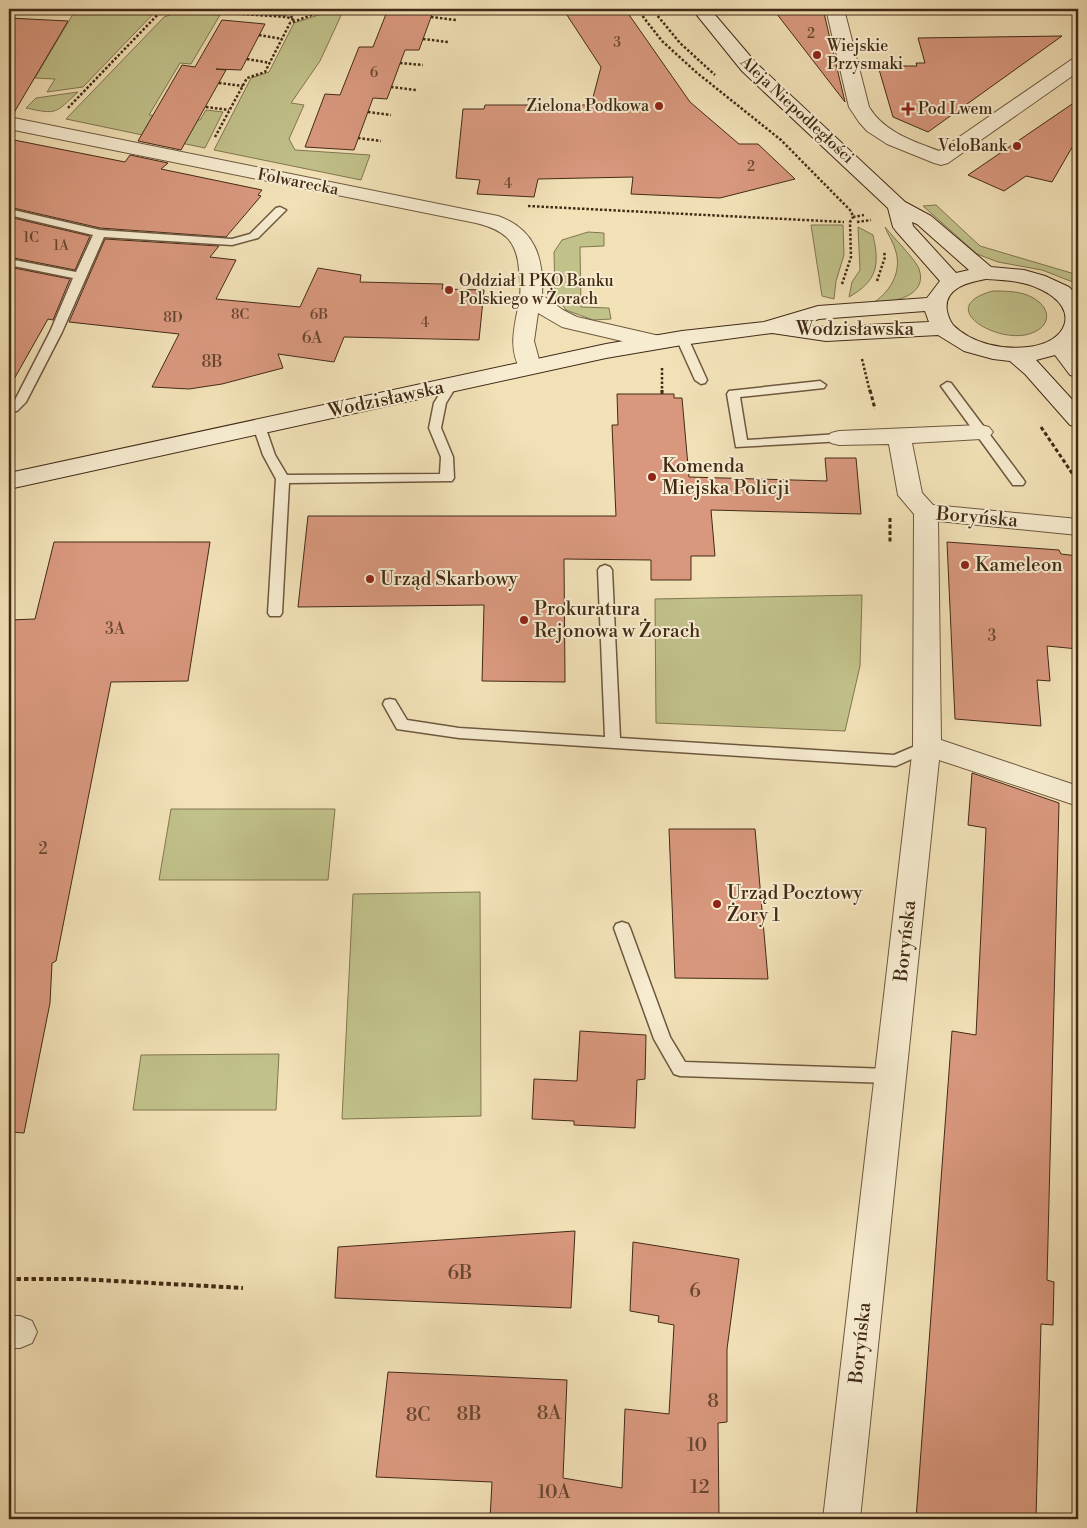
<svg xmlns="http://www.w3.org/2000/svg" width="1087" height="1528" font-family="'Libre Bodoni',serif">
<rect width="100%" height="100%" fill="#f2e1b7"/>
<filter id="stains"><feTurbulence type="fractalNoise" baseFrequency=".004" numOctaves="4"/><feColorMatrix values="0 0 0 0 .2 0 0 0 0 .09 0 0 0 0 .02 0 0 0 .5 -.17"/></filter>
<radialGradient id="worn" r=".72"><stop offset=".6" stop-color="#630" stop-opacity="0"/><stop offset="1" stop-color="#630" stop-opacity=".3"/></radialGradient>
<!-- green -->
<g fill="#c1c18a" stroke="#827650">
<polygon points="76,9 158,9 83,87 47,92 55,79 35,78"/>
<polygon points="186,9 281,9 287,16"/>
<polygon points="337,9 344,9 320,61 291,103 304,105 289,139 295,150 370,155 361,180 214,150 251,78 269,72 294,23"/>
<polygon points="175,13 220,15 191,64 180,63 149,115 200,120 206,110 223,112 205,148 66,119 164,17"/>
<path d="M 78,92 C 55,113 58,115 26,108 L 36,98 Z"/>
<polygon points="936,205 980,246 1078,275 1078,284 1042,270 998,262 977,254 923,206"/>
<polygon points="811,225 843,225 844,255 836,281 834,299 822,296"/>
<path d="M 858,227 L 873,235 C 880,266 877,281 849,297 L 852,282 L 860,270 Z"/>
<path d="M 885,227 C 892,236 916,260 919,269 C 929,297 890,303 871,304 C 889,294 902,273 896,252 C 894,243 888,235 885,227 Z"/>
<polygon points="588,232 604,233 604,246 580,247 581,307 609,308 611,319 593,320 566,310 555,295 554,252 562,240"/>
<path d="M 993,291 C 1004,291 1016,291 1027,295 C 1053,305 1054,329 1025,335 C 991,341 936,306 993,291 Z"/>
<polygon points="862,595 860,666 845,731 656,723 655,599"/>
<polygon points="171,809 335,809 328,880 159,880"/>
<polygon points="480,892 481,1116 342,1119 353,894"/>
<polygon points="279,1054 276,1110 133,1110 141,1055"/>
</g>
<!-- building -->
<g fill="#d9987e" stroke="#422a16">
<polygon points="388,9 434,9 419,50 405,50 387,99 373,98 354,150 305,147 325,94 340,95 359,47 373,47"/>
<polygon points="563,9 625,9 690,102 739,144 758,144 795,179 720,198 631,194 633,177 538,179 534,197 477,194 480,180 456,178 463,109 484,109 485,105 591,105 601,67"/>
<polygon points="773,9 823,9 845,102"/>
<polygon points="9,18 68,21 12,116 9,115"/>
<polygon points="222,20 265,24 241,70 216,69 226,70 181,150 138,141 182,65 195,67"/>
<polygon points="1062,36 928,132 893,117 878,66 917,66 916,63 925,63 918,38"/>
<polygon points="1078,100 1078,137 1052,182 1026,176 1004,191 968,175"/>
<polygon points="9,139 125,162 130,155 168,163 161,169 262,190 258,195 261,196 226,237 100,228 9,207"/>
<polygon points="9,217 90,236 75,270 9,257"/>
<polygon points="105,239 219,246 210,257 236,260 216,299 300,307 318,268 361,275 360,282 443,284 442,289 484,290 479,340 344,337 334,362 278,354 283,368 222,384 189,389 152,387 179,334 69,322"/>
<polygon points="9,267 70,279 53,320 48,319 9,388"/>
<polygon points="617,394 674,394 674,398 682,398 689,477 827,481 825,458 856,458 861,514 711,510 715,556 691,556 691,580 651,580 651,560 564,559 565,682 482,681 484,605 298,607 308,516 616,516 612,425 618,425"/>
<polygon points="54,542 210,542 188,681 111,682 56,961 52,963 50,1003 24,1133 9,1132 9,620 35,619"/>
<polygon points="947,542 1059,550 1061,554 1078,556 1078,649 1047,646 1050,681 1037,680 1041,726 955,719"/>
<polygon points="972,773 1059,803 1047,1280 1054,1282 1053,1325 1041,1324 1036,1519 916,1519 952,1031 976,1035 986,828 968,825"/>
<polygon points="669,829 755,829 768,979 675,978"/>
<polygon points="580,1031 646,1035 645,1079 637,1080 635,1128 574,1125 574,1121 532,1119 534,1079 577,1081"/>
<polygon points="575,1231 571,1308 335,1298 338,1247"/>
<polygon points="633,1242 739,1259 727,1349 727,1422 718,1423 719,1519 490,1519 492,1482 376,1477 388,1372 482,1376 567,1380 563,1478 622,1488 625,1409 669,1414 674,1325 658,1322 659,1316 630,1311"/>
</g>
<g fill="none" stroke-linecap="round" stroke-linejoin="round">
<!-- lane casing -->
<g stroke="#6e583e" stroke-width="3">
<g id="lane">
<polygon points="280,207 286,210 258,238 232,245 104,237 62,332 26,402 17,411 9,412 9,404 15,400 50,332 73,278 9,265 9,259 76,272 93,235 9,215 9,209 100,230 232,239 250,234 276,208"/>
<polygon points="682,334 688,338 707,380 705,383 701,384 695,380 676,338"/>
<polygon points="451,381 457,385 446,403 441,428 453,457 454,478 452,481 289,483 282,613 280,616 270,616 268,613 276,479 263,455 253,426 255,423 263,423 265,426 275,455 287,475 440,474 441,457 429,428 434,403 447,382"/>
<polygon points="820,381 826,385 824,388 740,397 747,440 839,434 845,438 844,441 736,447 727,394 729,391"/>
<polygon points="947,382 951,383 1023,479 1025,482 1023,485 1013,485 941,386"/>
<polygon points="605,565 610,567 612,570 620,738 894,755 927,741 932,742 934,746 932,750 896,766 459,738 397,729 383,704 385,700 390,699 395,700 407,720 459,728 605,737 598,570 600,567"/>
<polygon points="622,922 628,924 630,928 670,1037 685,1062 890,1069 896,1071 899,1076 896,1081 890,1083 680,1076 674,1074 654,1039 614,928 616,924"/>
</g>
</g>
<!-- street casing -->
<g stroke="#6e583e" stroke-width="2">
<g id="street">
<path d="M 826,9 L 844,9 L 869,107 C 884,132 913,141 939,151 L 1071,60 L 1078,58 L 1078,72 L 948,163 L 941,165 L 934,163 L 887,144 L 867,131 L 859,122 L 849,107 Z"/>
<path d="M 9,117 L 498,216 C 535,229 544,258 542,295 L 563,310 L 577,317 L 664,337 L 667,342 L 664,347 L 656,349 L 562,327 L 538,313 L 534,341 L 541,367 L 538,372 L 530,374 L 522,372 C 506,348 516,322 520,297 C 521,288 520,279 519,270 C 517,240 504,230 476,223 L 9,129 Z"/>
<polygon points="981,425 989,427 993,432 989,437 981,439 912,443 922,493 933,505 1078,519 1078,535 938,521 941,740 1078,786 1078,806 939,760 860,1519 823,1519 913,746 914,514 898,495 889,444 839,445 831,443 827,438 831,433 839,431"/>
<polygon points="9,1316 20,1316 32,1321 37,1332 32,1343 20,1348 9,1348"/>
</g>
</g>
<!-- secondary casing -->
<g stroke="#422a16" stroke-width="2">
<path id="secondary" d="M 692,9 L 710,9 L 756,63 L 905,202 L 931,216 L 991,267 L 1024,270 L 1045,276 L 1069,287 L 1078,296 L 1078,341 L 1072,347 L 1078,356 L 1078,377 L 1070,375 L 1055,355 L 1036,360 L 1078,406 L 1078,427 L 1070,425 L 1025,374 L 1010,361 L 993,359 L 964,351 L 938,335 L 826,341 L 772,333 L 682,345 L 606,358 L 9,489 L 9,473 L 606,344 L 682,331 L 764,322 L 818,306 L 927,298 L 940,281 L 896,231 L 893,227 L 888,208 L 742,71 ZM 912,222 L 917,224 L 969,270 L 956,273 L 913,226 ZM 986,279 C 1005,280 1025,281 1042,290 C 1081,309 1068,343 1028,347 C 1003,350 972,344 953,325 C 950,321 948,316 947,311 C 943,288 969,282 986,279 ZM 925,311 L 929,322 L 826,327 L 801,325 L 819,319 Z"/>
</g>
<!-- path-far2 -->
<g stroke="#422a16" stroke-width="2.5" stroke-dasharray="2.5 2" stroke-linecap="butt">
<polyline points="166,9 287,17 294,20"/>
<polyline points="285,9 294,20"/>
<polyline points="637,9 662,41 696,72 781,140 851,211 853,217"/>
<polyline points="652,9 680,43 715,75"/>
<polyline points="431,17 456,20"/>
<polyline points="259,35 282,39"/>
<polyline points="423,39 448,42"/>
<polyline points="247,59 270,63"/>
<polyline points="400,63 423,65"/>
<polyline points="219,83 243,86"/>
<polyline points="391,87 416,90"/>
<polyline points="206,107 229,110"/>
<polyline points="68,108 163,9"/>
<polyline points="368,112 391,115"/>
<polyline points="215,137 247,78 265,72 290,23 328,9"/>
<polyline points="358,138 381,141"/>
<polyline points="528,206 844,222"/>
<polyline points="853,217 864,215"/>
<polyline points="857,222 871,220"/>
<polyline points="877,281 885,257 884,251"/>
<polyline points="842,284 851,257 850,222 853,217"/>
<polyline points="862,359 870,392"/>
<polyline points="662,368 662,392"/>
</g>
<!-- path-far1 -->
<g stroke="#422a16" stroke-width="3" stroke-dasharray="4 2.5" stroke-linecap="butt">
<polyline points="662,390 662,394"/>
<polyline points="870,390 875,409"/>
<polyline points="1041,427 1078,482"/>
<polyline points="890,518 890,542"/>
</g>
<!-- path -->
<polyline stroke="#422a16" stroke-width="4" stroke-dasharray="4.5 3" stroke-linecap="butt" points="9,1279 79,1279 243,1288"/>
<!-- lane -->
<use href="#lane" fill="#f7ecd0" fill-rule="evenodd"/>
<!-- street -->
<use href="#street" fill="#f7ecd0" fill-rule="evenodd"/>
<!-- secondary -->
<use href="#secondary" fill="#f7ecd0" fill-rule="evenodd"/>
</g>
<!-- markers -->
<g fill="#8f2418" stroke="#f7ecd0" stroke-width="2">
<circle cx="817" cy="55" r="5"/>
<circle cx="659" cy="106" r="5"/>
<path d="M905.5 101.5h5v5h5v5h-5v5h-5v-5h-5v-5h5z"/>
<circle cx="1017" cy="146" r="5"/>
<circle cx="449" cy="290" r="5"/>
<circle cx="652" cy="477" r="5"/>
<circle cx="965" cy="565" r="5"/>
<circle cx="370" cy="579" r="5"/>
<circle cx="524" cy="620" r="5"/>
<circle cx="717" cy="904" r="5"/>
</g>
<g text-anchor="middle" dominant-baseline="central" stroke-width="4" stroke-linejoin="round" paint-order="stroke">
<!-- far-number labels -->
<g font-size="14" fill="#684630">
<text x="811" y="34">2</text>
<text x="617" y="43">3</text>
<text x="374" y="73">6</text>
<text x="751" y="167">2</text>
<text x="508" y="184">4</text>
<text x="31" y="238">1C</text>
<text x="61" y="246">1A</text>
<text x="240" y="315">8C</text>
<text x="319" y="315">6B</text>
<text x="173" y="318">8D</text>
<text x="425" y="323">4</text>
</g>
<!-- far-poi labels -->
<g font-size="16" fill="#422a16" stroke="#f7ecd0" text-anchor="start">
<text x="827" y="46">Wiejskie<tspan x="827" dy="18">Przysmaki</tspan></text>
<text x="649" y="106" text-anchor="end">Zielona Podkowa</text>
<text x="918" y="109">Pod Lwem</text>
<text x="1007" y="146" text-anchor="end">VeloBank</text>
<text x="459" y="281">Oddział 1 PKO Banku<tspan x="459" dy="18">Polskiego w Żorach</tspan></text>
</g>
<!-- far-street labels -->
<g font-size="16" fill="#422a16" stroke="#f7ecd0">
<text transform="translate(797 110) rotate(43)">Aleja Niepodległości</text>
<text transform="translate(298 182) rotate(11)">Folwarecka</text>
</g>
<!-- number labels -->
<g font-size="16" fill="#684630">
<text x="312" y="338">6A</text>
<text x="212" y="362">8B</text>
<text x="115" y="629">3A</text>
<text x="992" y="636">3</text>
<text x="43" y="849">2</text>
</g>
<!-- street labels -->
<g font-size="19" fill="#422a16" stroke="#f7ecd0">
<text x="855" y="329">Wodzisławska</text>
<text transform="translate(386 399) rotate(-12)">Wodzisławska</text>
<text transform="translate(977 517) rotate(5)">Boryńska</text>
<text transform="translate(905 941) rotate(-84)">Boryńska</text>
<text transform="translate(860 1343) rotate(-84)">Boryńska</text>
</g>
<!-- poi labels -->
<g font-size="19" fill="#422a16" stroke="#f7ecd0" text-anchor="start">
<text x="662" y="466">Komenda<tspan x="662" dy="22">Miejska Policji</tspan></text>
<text x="975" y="565">Kameleon</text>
<text x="380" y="579">Urząd Skarbowy</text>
<text x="534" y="609">Prokuratura<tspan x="534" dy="22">Rejonowa w Żorach</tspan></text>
<text x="727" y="893">Urząd Pocztowy<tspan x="727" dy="22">Żory 1</tspan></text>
</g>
<!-- near-number labels -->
<g font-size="19" fill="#684630">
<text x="460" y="1273">6B</text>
<text x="695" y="1291">6</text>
<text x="713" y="1401">8</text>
<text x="549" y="1413">8A</text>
<text x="469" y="1414">8B</text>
<text x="418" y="1415">8C</text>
<text x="697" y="1445">10</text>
<text x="700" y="1487">12</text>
<text x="554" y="1492">10A</text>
</g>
</g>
<!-- margin -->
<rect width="1087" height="1528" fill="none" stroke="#f2e1b7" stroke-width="30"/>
<rect x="10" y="10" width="1067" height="1508" fill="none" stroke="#422a16" stroke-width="2.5"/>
<rect x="15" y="15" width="1057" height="1498" fill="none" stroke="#422a16"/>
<rect width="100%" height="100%" filter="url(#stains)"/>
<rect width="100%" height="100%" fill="url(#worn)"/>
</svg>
